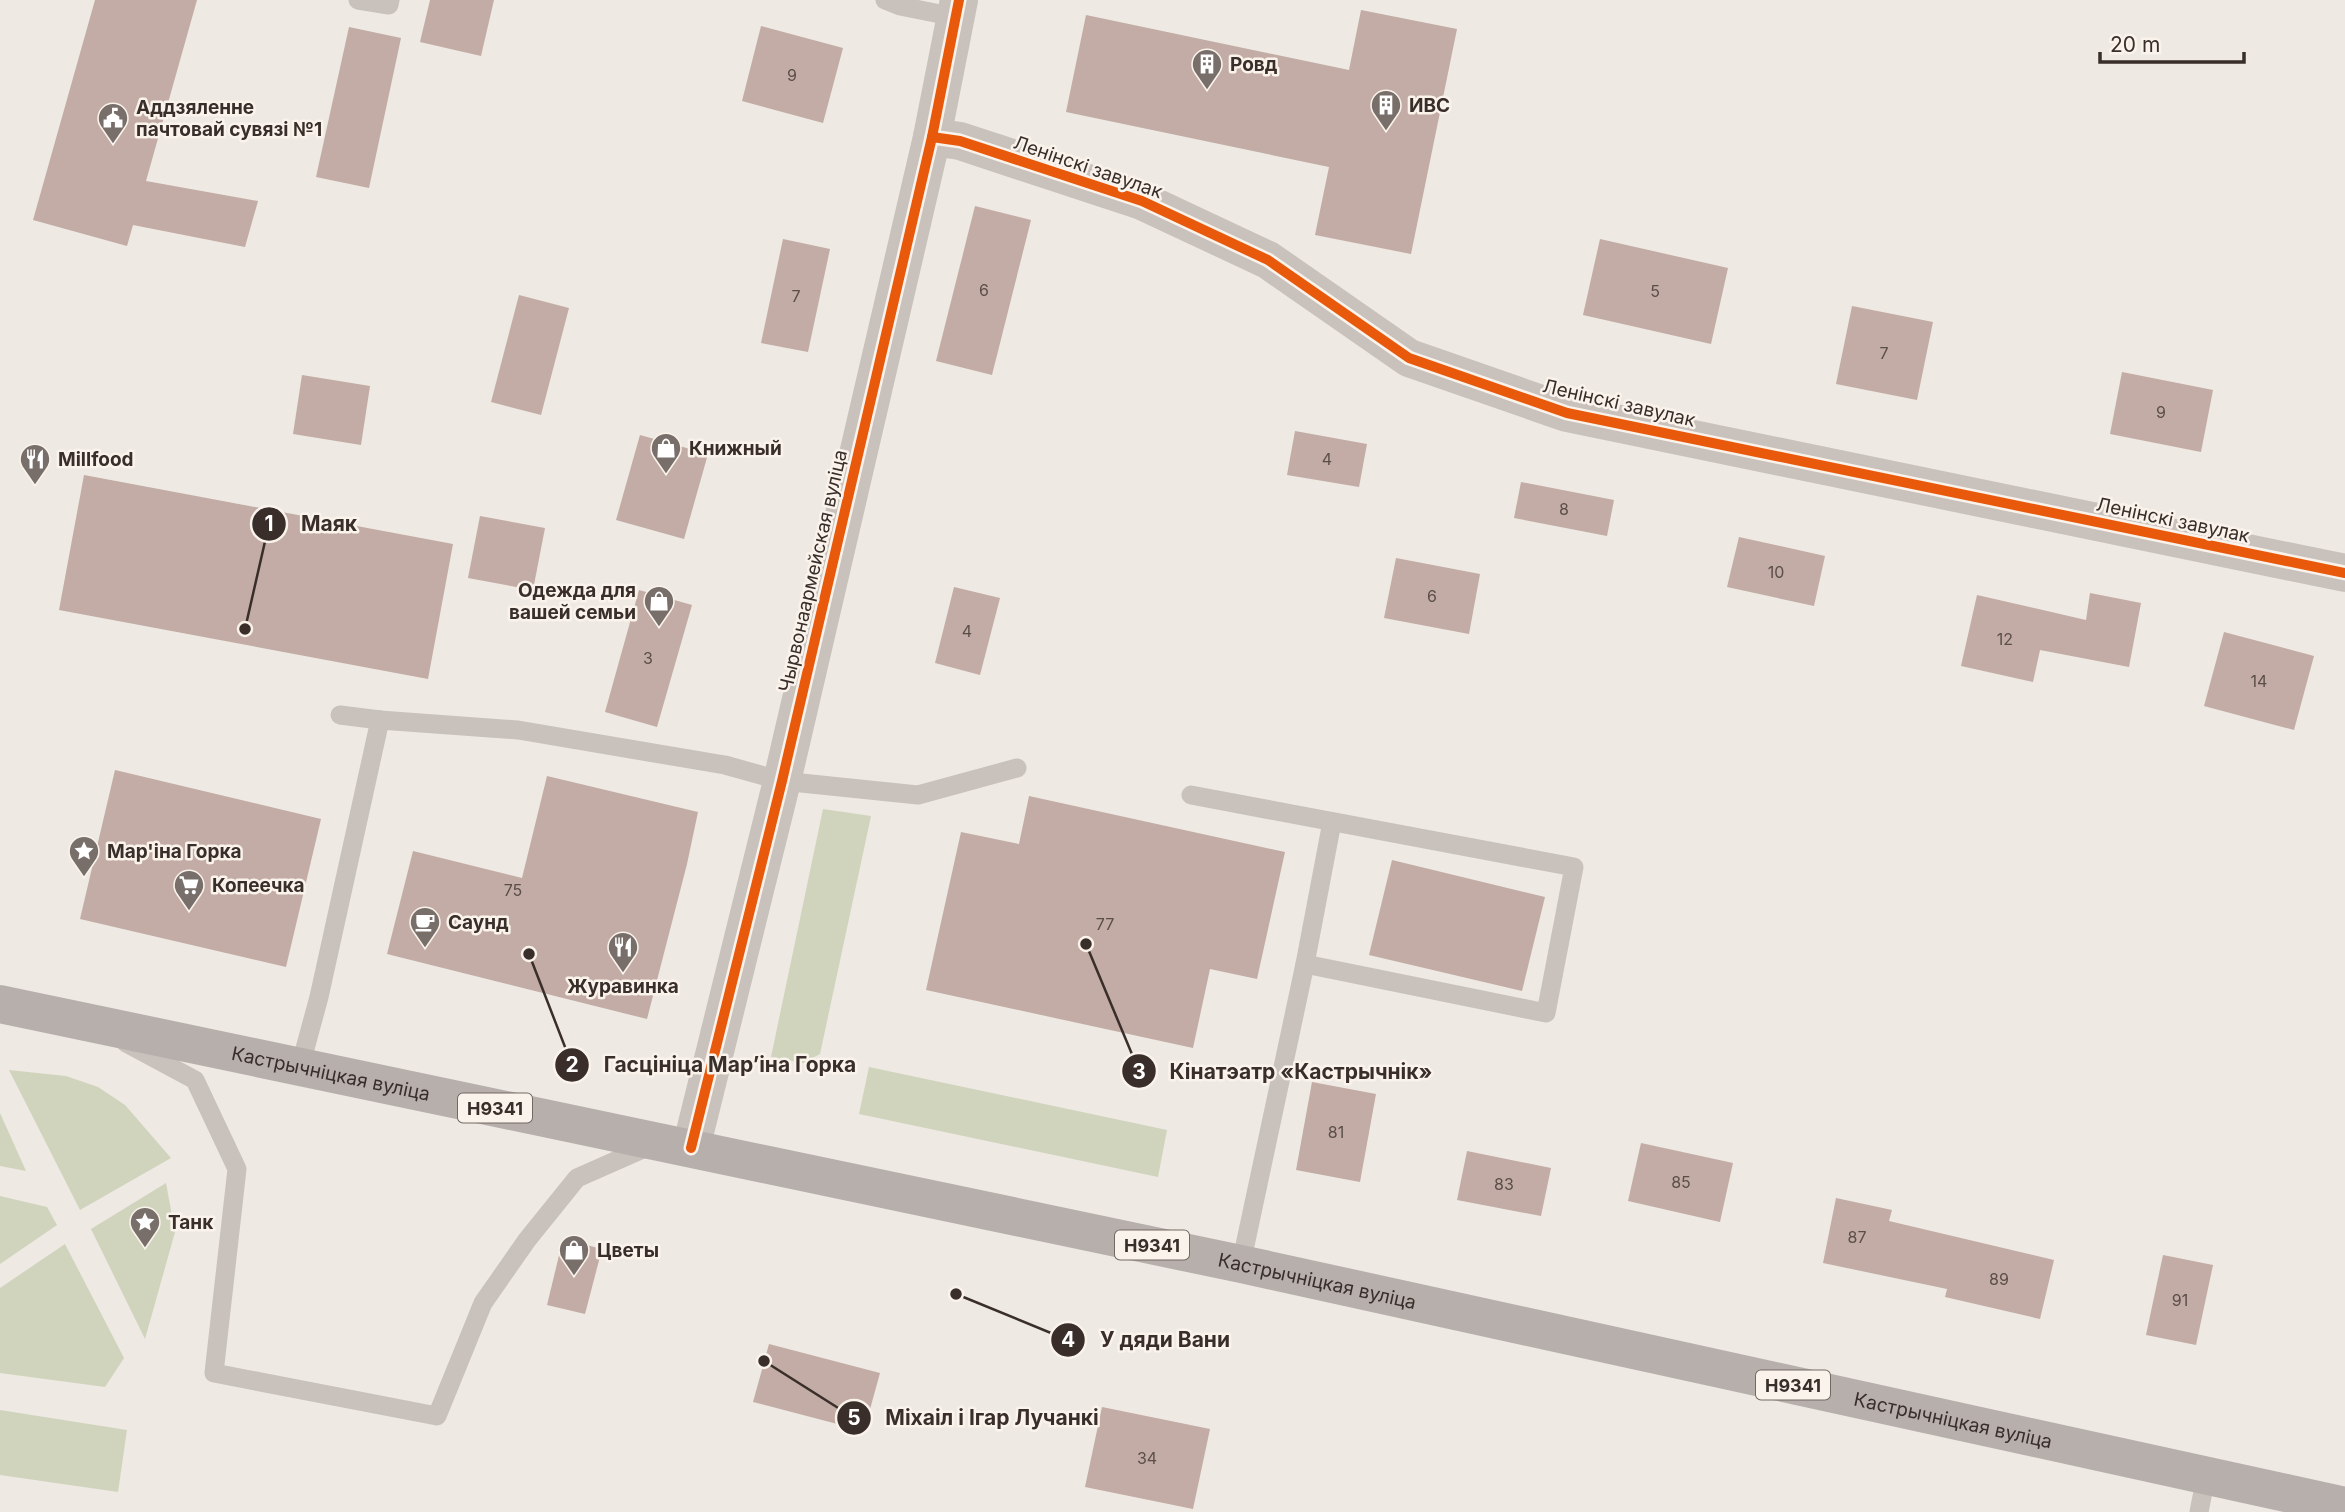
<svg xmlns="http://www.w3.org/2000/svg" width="2345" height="1512" font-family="Inter,sans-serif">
<rect width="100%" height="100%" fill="#eee9e3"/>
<!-- green -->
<g fill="#d0d4bd">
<polygon points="823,809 871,816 820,1054 803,1063 771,1057"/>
<polygon points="869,1067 1167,1130 1158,1177 859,1114"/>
<polygon points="9,1070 66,1076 98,1087 125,1105 171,1158 80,1210"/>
<polygon points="0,1113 26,1171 0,1166"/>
<polygon points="166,1183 175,1232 145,1339 91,1229"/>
<polygon points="0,1196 47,1207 57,1225 0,1264"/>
<polygon points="65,1244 124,1358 105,1387 0,1373 0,1288"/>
<polygon points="0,1410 127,1430 118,1492 0,1475"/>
</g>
<!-- building -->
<g fill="#c2aca5">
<polygon points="95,0 197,0 146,181 258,201 245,247 133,225 127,246 33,220"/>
<polygon points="430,0 494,0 481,56 420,42"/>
<polygon points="1361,10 1457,29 1411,254 1315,235 1329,167 1066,112 1086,15 1349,70"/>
<polygon points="761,26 843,48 823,123 742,101"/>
<polygon points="349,27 401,38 369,188 316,177"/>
<polygon points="975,206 1031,220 992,375 936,361"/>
<polygon points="783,239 830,249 808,352 761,343"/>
<polygon points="1600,239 1728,268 1711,344 1583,315"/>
<polygon points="519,295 569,308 541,415 491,402"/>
<polygon points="1852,306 1933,322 1917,400 1836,384"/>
<polygon points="2122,372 2213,390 2201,452 2110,434"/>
<polygon points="302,375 370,386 361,445 293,434"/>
<polygon points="1295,431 1367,444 1359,487 1287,475"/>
<polygon points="640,435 708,454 684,539 616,520"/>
<polygon points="84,475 453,544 428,679 59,610"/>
<polygon points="1521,482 1614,500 1607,536 1514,518"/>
<polygon points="480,516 545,528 533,590 468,578"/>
<polygon points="1739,537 1825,556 1814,606 1727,587"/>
<polygon points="1396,558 1480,574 1469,634 1384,618"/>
<polygon points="954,587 1000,598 980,675 935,663"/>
<polygon points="639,590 692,605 657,727 605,712"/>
<polygon points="2090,593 2141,603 2129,667 2040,650 2033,682 1961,666 1977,595 2086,620"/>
<polygon points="2224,632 2314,656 2294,730 2204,706"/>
<polygon points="115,770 321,819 286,967 80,919"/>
<polygon points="547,776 698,812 687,864 647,1019 387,954 413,851 522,878"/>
<polygon points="1029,796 1285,852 1257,979 1210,969 1193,1048 926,990 961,832 1019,844"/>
<polygon points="1392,860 1545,897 1522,991 1369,955"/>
<polygon points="1312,1082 1376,1094 1360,1182 1296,1170"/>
<polygon points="1641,1143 1733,1163 1720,1222 1628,1201"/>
<polygon points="1467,1151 1551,1168 1541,1216 1457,1200"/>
<polygon points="1836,1198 1892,1210 1889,1221 2054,1260 2040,1319 1945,1297 1947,1289 1823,1263"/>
<polygon points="563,1239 602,1249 585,1314 547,1305"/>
<polygon points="2163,1255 2213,1265 2196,1345 2146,1335"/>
<polygon points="769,1344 880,1373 864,1431 753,1402"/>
<polygon points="1102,1407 1210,1429 1193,1509 1085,1487"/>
</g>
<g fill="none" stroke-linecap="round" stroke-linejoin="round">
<!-- lane -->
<g stroke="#c8c1bc" stroke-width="19">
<polyline points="358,0 389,5 390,0"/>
<polyline points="885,0 900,6 955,17"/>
<polyline points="340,715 380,720"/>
<polyline points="1191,795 1574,867 1546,1013 1305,964 1241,1264"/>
<polyline points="1305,964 1332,822"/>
<polyline points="126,1043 195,1080 237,1169 214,1373 437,1416 483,1303 527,1240 577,1178 654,1144"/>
<polyline points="300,1067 319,997 380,720 518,730 725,765 782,781 918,795 1017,768"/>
<polyline points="2199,1512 2206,1476"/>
</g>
<!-- street -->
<g stroke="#c8c1bc" stroke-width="38">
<polyline points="932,137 960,141 1142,201 1268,260 1409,358 1567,413 2345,573"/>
<polyline points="691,1148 782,781 932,137 959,0"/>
</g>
<!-- primary -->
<path stroke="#b7afab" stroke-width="38" id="s1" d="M 0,1004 L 1241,1264 L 2345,1506"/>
<!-- cycleway casing -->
<g stroke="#faf3eb" stroke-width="15">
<g id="cycleway">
<polyline points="932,137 960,141 1142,201 1268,260 1409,358 1567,413 2345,573"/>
<polyline points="691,1148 782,781 932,137 959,0"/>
</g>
</g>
<!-- cycleway -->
<use href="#cycleway" stroke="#e8590c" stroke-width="10"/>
</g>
<!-- icons -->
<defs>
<g id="building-pin" transform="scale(1.575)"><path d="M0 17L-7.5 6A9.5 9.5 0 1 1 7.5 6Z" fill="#786f6a" stroke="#faf3eb"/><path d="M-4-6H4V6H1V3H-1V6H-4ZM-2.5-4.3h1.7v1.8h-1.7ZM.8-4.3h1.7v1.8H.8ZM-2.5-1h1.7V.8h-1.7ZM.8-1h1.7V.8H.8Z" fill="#fff"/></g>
<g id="civic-pin" transform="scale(1.575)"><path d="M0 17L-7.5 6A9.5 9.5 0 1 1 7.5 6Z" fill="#786f6a" stroke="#faf3eb"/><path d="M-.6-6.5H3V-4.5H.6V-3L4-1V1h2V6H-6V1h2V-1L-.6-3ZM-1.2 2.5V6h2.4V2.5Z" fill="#fff"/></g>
<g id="shop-pin" transform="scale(1.575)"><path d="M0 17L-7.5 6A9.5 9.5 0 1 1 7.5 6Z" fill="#786f6a" stroke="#faf3eb"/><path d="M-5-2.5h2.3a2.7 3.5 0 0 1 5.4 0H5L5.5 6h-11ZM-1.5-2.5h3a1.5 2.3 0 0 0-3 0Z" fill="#fff"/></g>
<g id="restaurant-pin" transform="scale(1.575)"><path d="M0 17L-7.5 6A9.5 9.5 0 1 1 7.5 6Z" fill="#786f6a" stroke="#faf3eb"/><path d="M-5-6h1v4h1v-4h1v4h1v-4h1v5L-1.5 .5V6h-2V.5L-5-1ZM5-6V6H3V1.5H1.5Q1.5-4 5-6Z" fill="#fff"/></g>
<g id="sight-pin" transform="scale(1.575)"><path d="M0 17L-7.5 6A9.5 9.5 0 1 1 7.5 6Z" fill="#786f6a" stroke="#faf3eb"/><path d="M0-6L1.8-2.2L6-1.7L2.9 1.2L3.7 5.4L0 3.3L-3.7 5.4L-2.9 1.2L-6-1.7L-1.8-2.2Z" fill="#fff"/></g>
<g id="supermarket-pin" transform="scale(1.575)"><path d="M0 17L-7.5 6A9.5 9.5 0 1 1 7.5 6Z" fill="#786f6a" stroke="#faf3eb"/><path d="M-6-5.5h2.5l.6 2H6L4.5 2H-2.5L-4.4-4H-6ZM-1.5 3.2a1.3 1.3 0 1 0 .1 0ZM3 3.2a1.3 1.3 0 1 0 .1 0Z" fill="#fff"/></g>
<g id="cafe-pin" transform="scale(1.575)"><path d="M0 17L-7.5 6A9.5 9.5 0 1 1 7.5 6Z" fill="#786f6a" stroke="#faf3eb"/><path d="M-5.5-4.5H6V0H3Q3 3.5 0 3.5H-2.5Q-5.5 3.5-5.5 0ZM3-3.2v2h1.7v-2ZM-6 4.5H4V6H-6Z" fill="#fff"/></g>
</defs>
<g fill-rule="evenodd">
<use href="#building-pin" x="1207" y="64"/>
<use href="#building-pin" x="1386" y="105"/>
<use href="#civic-pin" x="113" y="118"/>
<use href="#shop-pin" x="666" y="448"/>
<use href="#restaurant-pin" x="35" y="459"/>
<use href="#shop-pin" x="659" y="601"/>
<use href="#sight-pin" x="84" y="851"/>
<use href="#supermarket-pin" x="189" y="885"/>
<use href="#cafe-pin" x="425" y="922"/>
<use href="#restaurant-pin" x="623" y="947"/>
<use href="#sight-pin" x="145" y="1222"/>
<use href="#shop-pin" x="574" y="1250"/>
</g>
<g text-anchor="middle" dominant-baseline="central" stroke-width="5" stroke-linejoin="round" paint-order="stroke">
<!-- number labels -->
<g font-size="16" fill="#5b4e48">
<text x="792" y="75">9</text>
<text x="984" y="290">6</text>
<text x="1655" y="291">5</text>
<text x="796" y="296">7</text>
<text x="1884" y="353">7</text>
<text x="2161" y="412">9</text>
<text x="1327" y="459">4</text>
<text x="1564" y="509">8</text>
<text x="1776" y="572">10</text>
<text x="1432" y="596">6</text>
<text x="967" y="631">4</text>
<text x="2005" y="639">12</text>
<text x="648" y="658">3</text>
<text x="2259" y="681">14</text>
<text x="513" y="890">75</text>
<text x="1105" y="924">77</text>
<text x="1336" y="1132">81</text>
<text x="1681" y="1182">85</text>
<text x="1504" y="1184">83</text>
<text x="1857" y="1237">87</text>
<text x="1999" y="1279">89</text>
<text x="2180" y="1300">91</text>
<text x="1147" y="1458">34</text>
</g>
<!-- shield labels -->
<g fill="#faf3eb" stroke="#736963" stroke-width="2">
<rect x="458" y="1093.5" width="74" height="29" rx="5"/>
<rect x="1115" y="1230.5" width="74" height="29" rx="5"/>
<rect x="1756" y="1370.5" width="74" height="29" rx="5"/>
</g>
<g font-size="18" font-weight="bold" fill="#392e29">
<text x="495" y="1108">Н9341</text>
<text x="1152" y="1245">Н9341</text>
<text x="1793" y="1385">Н9341</text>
</g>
<!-- poi labels -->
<g font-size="19" font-weight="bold" fill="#392e29" stroke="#faf3eb" text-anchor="start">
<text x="1230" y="64">Ровд</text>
<text x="1409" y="105">ИВС</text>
<text x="136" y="107">Аддзяленне<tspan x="136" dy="22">пачтовай сувязі №1</tspan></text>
<text x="689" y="448">Книжный</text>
<text x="58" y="459">Millfood</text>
<text x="636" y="590" text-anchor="end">Одежда для<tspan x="636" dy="22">вашей семьи</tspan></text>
<text x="107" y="851">Мар'іна Горка</text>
<text x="212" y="885">Копеечка</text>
<text x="448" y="922">Саунд</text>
<text x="623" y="986" text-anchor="middle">Журавинка</text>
<text x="168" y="1222">Танк</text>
<text x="597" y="1250">Цветы</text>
</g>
<!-- street labels -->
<g font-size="19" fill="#392e29" stroke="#faf3eb">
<text transform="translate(1088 167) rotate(19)">Ленінскі завулак</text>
<text transform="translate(1619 403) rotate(13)">Ленінскі завулак</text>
<text transform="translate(2173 520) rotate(12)">Ленінскі завулак</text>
<text transform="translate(813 571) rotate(-77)">Чырвонаармейская вуліца</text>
<text stroke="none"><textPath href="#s1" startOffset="338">Кастрычніцкая вуліца</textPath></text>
<text stroke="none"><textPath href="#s1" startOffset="1346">Кастрычніцкая вуліца</textPath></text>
<text stroke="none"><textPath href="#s1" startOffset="1997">Кастрычніцкая вуліца</textPath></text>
</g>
</g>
<!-- callouts -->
<path fill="none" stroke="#392e29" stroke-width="2.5" d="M245 629L269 524M529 954L572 1065M1086 944L1139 1071M956 1294L1068 1340M764 1361L854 1418"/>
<g fill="#392e29" stroke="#faf3eb" stroke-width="2.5">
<circle cx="245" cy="629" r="7"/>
<circle cx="529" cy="954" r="7"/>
<circle cx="1086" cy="944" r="7"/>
<circle cx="956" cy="1294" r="7"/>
<circle cx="764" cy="1361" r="7"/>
<circle cx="269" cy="524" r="18"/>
<circle cx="572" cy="1065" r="18"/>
<circle cx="1139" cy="1071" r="18"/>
<circle cx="1068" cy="1340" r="18"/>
<circle cx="854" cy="1418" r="18"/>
</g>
<g font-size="21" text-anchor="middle" font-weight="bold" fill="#fff">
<text x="269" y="531">1</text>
<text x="572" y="1072">2</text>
<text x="1139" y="1079">3</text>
<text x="1068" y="1347">4</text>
<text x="854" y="1425">5</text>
</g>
<g font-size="21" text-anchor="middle" font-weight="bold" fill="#392e29" stroke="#faf3eb" stroke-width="5" stroke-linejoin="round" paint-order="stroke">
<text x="329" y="531">Маяк</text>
<text x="730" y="1072">Гасцініца Марʼіна Горка</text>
<text x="1301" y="1079">Кінатэатр «Кастрычнік»</text>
<text x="1165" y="1347">У дяди Вани</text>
<text x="992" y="1425">Міхаіл і Ігар Лучанкі</text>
</g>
<!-- scale -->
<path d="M2100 52v10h144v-10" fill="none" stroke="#392e29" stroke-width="3.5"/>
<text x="2110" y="52" font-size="21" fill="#392e29" stroke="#faf3eb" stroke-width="5" paint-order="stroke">20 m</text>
</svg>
